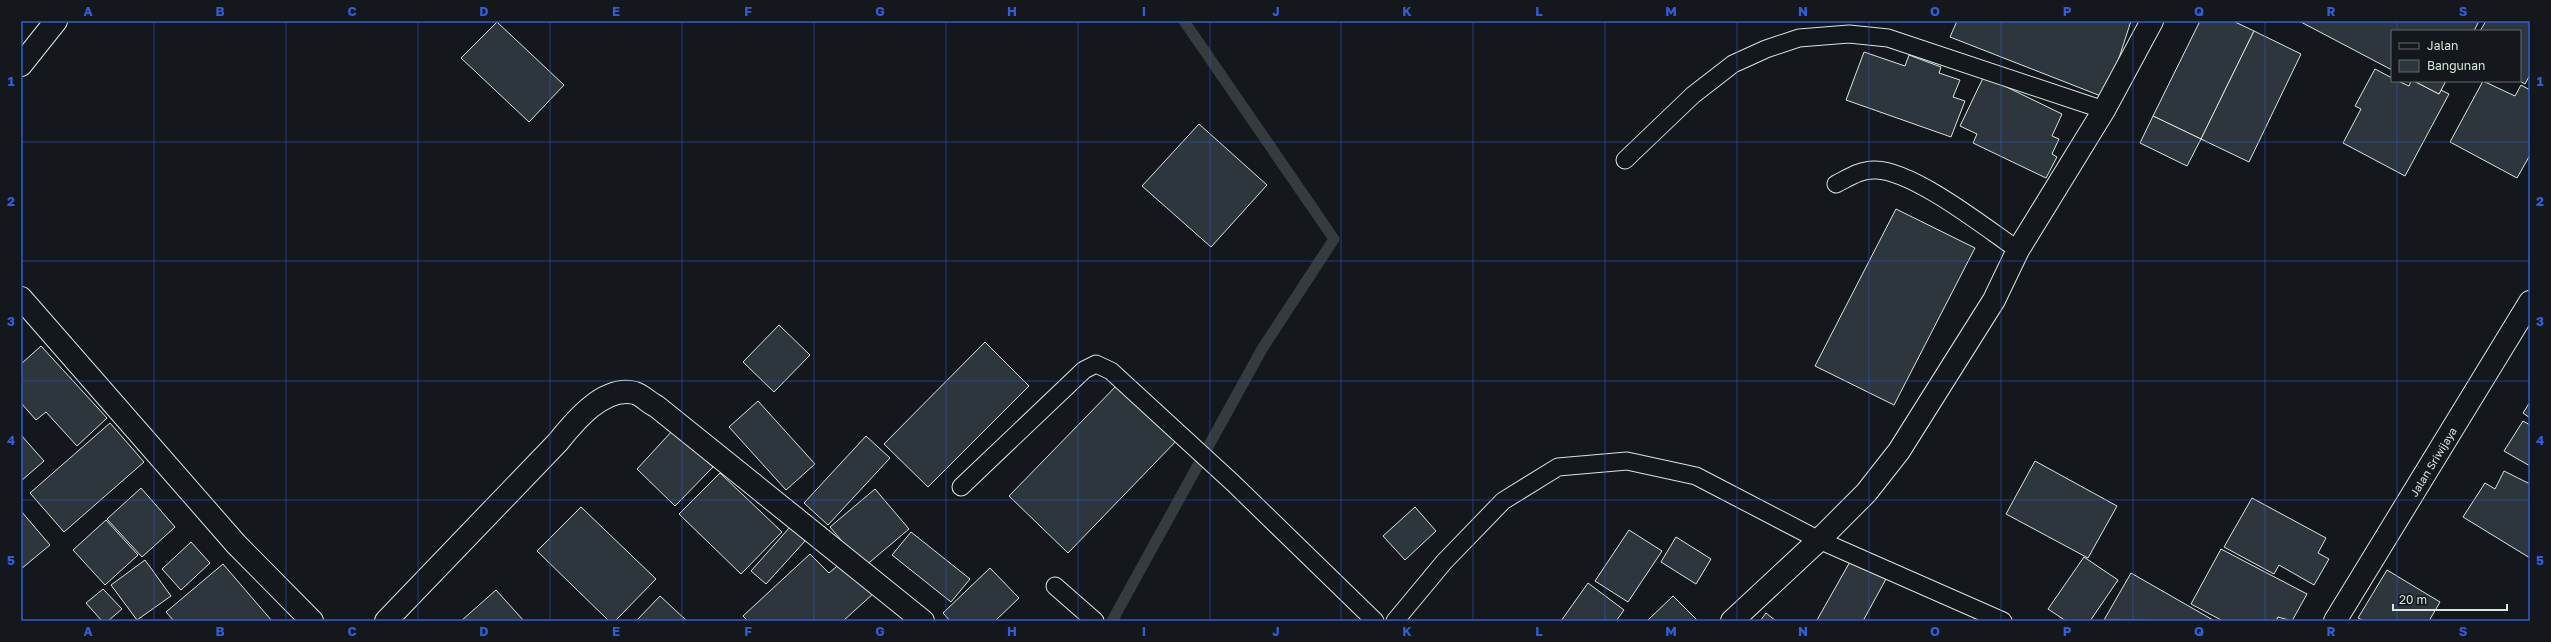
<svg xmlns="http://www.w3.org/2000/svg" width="2551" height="642" font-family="'Golos Text',sans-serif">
<rect width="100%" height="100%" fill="#14181c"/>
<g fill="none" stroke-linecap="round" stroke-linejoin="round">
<!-- stream -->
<polyline stroke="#363b3e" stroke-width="11" points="1112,621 1262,349 1334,239 1184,21"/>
</g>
<!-- building -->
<g fill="#2c363c" stroke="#d8e6dc">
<polygon points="1957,21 2131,21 2106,98 1950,37"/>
<polygon points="2200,21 2233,21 2254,31 2201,139 2153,116"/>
<polygon points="2299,21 2479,21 2474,31 2392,31 2392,70"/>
<polygon points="2486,21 2530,21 2530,75 2525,84 2520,81 2520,31 2480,31"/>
<polygon points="497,22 564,85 529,122 461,58"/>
<polygon points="2254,31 2301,54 2249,162 2201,139"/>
<polygon points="1864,52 1905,66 1909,55 1941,67 1939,73 1960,80 1953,97 1965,101 1951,137 1846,100"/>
<polygon points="2375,69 2392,78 2392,81 2398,81 2409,86 2411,81 2414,81 2439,94 2441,90 2449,94 2405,176 2343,143 2361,109 2355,106"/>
<polygon points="1984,76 2062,114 2052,136 2059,139 2052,154 2057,157 2046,178 1973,143 1977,134 1960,126"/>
<polygon points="2414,81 2446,81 2439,94"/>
<polygon points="2483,81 2515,96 2521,85 2530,90 2530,155 2517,178 2450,142"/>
<polygon points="2153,116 2201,139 2187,166 2140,143"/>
<polygon points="1199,124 1267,185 1211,247 1142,186"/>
<polygon points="1896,209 1975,248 1894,405 1815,366"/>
<polygon points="779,325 810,355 774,392 743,362"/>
<polygon points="985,342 1029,386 928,487 884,444"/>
<polygon points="41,346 107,418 77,446 46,412 36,420 21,403 21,364"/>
<polygon points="1121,381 1180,437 1068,553 1009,496"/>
<polygon points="758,401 815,464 786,490 729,427"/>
<polygon points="2530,402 2530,418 2523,413"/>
<polygon points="2523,421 2530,425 2530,466 2504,451"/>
<polygon points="110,423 144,462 64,532 30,493"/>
<polygon points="673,430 713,467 675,506 637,469"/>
<polygon points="21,435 44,461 21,481"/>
<polygon points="866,436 890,458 828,525 804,503"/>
<polygon points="2035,461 2117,506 2088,558 2006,514"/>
<polygon points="2504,471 2530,484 2530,558 2463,517 2485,483 2495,489"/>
<polygon points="720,473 782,532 741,574 679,514"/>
<polygon points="141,488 175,527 142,557 107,519"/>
<polygon points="875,489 909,529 864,567 830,527"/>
<polygon points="2252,498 2326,538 2318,553 2329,559 2314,585 2279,565 2274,574 2224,547"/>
<polygon points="581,507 656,579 615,621 609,621 537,551"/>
<polygon points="1415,507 1436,531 1405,560 1383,536"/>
<polygon points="21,511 50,545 21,569"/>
<polygon points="106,520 138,555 105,585 73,550"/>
<polygon points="790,527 805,541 766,584 751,571"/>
<polygon points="1629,530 1662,551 1628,602 1595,581"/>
<polygon points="911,532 970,579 951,602 892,555"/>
<polygon points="1676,537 1711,559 1696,584 1661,562"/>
<polygon points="191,542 210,563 181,590 162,569"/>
<polygon points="2221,549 2307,594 2292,621 2278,617 2276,621 2223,621 2191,604"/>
<polygon points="810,554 829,573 843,561 874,593 843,621 748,621 743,616"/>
<polygon points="2084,557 2118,580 2090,621 2066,621 2048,609"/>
<polygon points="145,560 171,596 137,620 111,585"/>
<polygon points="1851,560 1886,579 1863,621 1819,621 1817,620"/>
<polygon points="223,564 272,621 174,621 166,612"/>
<polygon points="990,568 1019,598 995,621 950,621 943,613"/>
<polygon points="2387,570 2440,602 2429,621 2364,621 2358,618"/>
<polygon points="2131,573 2213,620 2212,621 2104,620"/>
<polygon points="1588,583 1624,610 1616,621 1561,621"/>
<polygon points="103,589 122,609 108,621 102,621 86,603"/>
<polygon points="496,590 524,621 461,621"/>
<polygon points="660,596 687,621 636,621"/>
<polygon points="1673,596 1698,621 1647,621"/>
<polygon points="1766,613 1776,621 1760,621"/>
</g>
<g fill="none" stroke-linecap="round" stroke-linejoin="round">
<!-- service casing -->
<g stroke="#d8e6dc" stroke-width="19">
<g id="service">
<polyline points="1625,160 1693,95 1733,64 1766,49 1799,38 1849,34 1888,38 2104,110"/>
<path d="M 1836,184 C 1848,178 1861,169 1876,170 C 1914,171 1986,228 2018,250"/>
<polyline points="961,487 1084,370 1096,364 1111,371 1233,483 1375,621"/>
<polyline points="1055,586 1095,621"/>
<polyline points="1395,621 1444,562 1503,501 1558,467 1627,461 1696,476 1819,540 2003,621"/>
</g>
</g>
<!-- minor casing -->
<g stroke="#d8e6dc" stroke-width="24">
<g id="minor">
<polyline points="21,65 56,21"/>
<polyline points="21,298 236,544 312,621"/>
<path d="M 386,621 L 558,442 C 574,422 604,385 635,393 C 642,395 649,403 656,406 L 923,621"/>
<polyline points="1732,621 1819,540 1866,493 1899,451 1994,300 2018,250 2104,110 2152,21"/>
<path id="s1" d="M 2335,621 L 2530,302"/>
</g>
</g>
<!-- service -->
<use href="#service" stroke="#14181c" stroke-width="17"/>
<!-- minor -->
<use href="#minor" stroke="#14181c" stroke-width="22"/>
</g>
<!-- grid -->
<path fill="none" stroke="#305dd8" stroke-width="1" stroke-opacity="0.55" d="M 154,21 L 154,621M 286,21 L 286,621M 418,21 L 418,621M 550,21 L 550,621M 682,21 L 682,621M 814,21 L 814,621M 946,21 L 946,621M 1078,21 L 1078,621M 1210,21 L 1210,621M 1341,21 L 1341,621M 1473,21 L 1473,621M 1605,21 L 1605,621M 1737,21 L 1737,621M 1869,21 L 1869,621M 2001,21 L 2001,621M 2133,21 L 2133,621M 2265,21 L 2265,621M 2397,21 L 2397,31M 2397,81 L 2397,621M 21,142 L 2530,142M 21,261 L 2530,261M 21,381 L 2530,381M 21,500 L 2530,500"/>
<g text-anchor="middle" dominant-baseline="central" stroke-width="3" stroke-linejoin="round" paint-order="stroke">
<!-- street labels -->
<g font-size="11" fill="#d8e6dc" stroke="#14181c">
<text stroke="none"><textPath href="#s1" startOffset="187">Jalan Sriwijaya</textPath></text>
</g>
</g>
<!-- border -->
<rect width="2551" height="642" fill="none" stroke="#14181c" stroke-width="44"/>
<!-- legend -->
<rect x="2391" y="30" width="130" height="52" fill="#14181c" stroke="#626a69"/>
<rect x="2399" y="43" width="20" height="6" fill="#14181c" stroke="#626a69"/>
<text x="2427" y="50" font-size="12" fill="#d8e6dc">Jalan</text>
<rect x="2399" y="60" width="20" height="12" fill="#2c363c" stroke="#626a69"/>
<text x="2427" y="70" font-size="12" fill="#d8e6dc">Bangunan</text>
<!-- scale -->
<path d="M2393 604v6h114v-6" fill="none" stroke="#d8e6dc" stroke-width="2"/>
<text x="2399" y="604" font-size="12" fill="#d8e6dc" stroke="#14181c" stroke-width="3" paint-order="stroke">20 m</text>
<rect x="22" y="22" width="2507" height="598" fill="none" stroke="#305dd8" stroke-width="1.5"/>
<g font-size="13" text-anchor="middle" font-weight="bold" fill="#305dd8">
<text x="88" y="16">A</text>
<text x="220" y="16">B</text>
<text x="352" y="16">C</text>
<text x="484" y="16">D</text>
<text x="616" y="16">E</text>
<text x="748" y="16">F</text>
<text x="880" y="16">G</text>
<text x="1012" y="16">H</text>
<text x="1144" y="16">I</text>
<text x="1276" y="16">J</text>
<text x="1407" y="16">K</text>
<text x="1539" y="16">L</text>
<text x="1671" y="16">M</text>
<text x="1803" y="16">N</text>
<text x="1935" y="16">O</text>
<text x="2067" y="16">P</text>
<text x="2199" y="16">Q</text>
<text x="2331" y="16">R</text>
<text x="2463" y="16">S</text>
<text x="11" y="86">1</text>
<text x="2540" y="86">1</text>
<text x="11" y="206">2</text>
<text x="2540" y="206">2</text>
<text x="11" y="326">3</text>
<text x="2540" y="326">3</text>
<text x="11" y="445">4</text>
<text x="2540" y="445">4</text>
<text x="11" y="565">5</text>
<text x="2540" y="565">5</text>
<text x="88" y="636">A</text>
<text x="220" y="636">B</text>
<text x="352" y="636">C</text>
<text x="484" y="636">D</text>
<text x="616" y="636">E</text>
<text x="748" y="636">F</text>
<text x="880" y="636">G</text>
<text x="1012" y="636">H</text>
<text x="1144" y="636">I</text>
<text x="1276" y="636">J</text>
<text x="1407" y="636">K</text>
<text x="1539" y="636">L</text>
<text x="1671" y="636">M</text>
<text x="1803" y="636">N</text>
<text x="1935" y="636">O</text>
<text x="2067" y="636">P</text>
<text x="2199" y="636">Q</text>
<text x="2331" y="636">R</text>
<text x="2463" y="636">S</text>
</g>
</svg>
